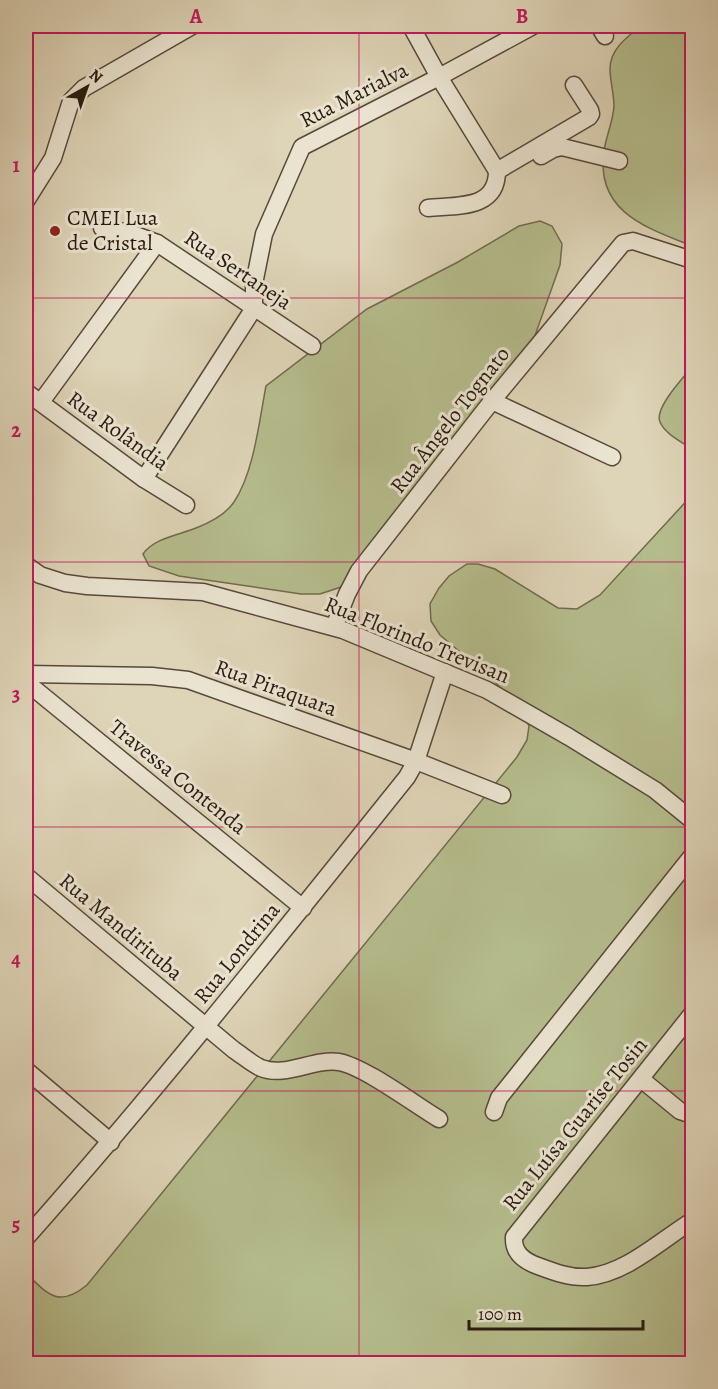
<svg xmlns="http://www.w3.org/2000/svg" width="718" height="1389" font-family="Alegreya,serif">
<rect width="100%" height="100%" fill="#ded4b7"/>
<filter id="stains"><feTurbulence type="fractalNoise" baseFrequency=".00333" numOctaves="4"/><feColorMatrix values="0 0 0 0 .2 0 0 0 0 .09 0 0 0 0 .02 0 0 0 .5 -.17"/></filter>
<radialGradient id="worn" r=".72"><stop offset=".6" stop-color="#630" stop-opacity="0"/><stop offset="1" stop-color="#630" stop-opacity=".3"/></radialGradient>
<!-- green -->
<g fill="#b5bc8c" stroke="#6f6c4e" stroke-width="1.5">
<path d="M 641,26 L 692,26 L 692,246 C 647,228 595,212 604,151 C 606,136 613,122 614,106 C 614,94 610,81 610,69 C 610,49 627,37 641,26 Z"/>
<path d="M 540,221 L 552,226 L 562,244 L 560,265 L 532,344 L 341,587 L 320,594 L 301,594 L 179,576 L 149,566 L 143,554 C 154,538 179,535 196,528 C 209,523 226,514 234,502 C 254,472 259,422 266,386 L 367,309 L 458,262 L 519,226 Z"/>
<path d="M 692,367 L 692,449 C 682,442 665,434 660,422 C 654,408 684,377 692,367 Z"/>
<path d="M 692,495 L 692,1363 L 26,1363 L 26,1273 C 48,1295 59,1308 87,1285 L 517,757 L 527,740 L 529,726 L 520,708 L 492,679 L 440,635 L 431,621 L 430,604 L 439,588 L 449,576 L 467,564 L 478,564 L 495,569 L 558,608 L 577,609 L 600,595 Z"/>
</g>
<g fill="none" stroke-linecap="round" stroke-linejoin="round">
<!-- minor casing -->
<g stroke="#56493a" stroke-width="19">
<g id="minor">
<polyline points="411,26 439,77 497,171"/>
<polyline points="599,26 605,36"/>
<polyline points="541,156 553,149 562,147 619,161"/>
<polyline points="497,171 589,117 591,114 590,110 574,85"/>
<polyline points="26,201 53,158 71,101 84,88 192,26"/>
<path d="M 428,208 C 457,205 497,210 497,171"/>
<polyline points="102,228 130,233 157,243 312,346"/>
<polyline points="26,392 144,479 186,505"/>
<polyline points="492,401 612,457"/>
<polyline points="41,402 157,243"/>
<polyline points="144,479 254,308 254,284 264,234 302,147 439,77 533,26"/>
<polyline points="26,565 40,575 65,583 87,586 203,592 343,630 487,690 569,737 655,790 692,820"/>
<polyline points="334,627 347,594 359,571 492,401 623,243 633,241 692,260"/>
<polyline points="26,674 152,676 188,680 416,761 502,795"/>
<polyline points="26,682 303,908"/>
<path d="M 26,876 L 234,1050 C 243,1056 252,1064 261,1068 C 286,1078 313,1058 339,1062 C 365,1067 414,1104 439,1119"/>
<path d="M 692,1014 L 514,1237 C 513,1253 524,1261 538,1266 C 554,1272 570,1278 587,1277 C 626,1274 661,1240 692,1221"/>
<polyline points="26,1070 111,1142"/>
<polyline points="641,1079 680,1111 692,1115"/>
<polyline points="494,1112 499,1098 692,856"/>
<path d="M 26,1238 C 158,1089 282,933 407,777 L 416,761 L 445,672"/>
</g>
</g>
<!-- minor -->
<use href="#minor" stroke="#eae3d0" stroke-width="16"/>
</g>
<!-- grid -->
<path fill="none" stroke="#c2185b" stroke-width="1.5" stroke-opacity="0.55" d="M 359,26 L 359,1364M 26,298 L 692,298M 26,562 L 692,562M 26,827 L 692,827M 26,1091 L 692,1091"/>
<!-- markers -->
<circle fill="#8f2418" stroke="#eae3d0" stroke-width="2" cx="55" cy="231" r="6"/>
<g text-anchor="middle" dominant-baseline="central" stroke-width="6" stroke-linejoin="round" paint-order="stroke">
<!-- street labels -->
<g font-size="22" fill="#291b11" stroke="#eae3d0">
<text transform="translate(354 95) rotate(-27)">Rua Marialva</text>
<text transform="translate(238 270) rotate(34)">Rua Sertaneja</text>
<text transform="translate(450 420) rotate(-52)">Rua Ângelo Tognato</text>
<text transform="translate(118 431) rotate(36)">Rua Rolândia</text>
<text transform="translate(417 640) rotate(22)">Rua Florindo Trevisan</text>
<text transform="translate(276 688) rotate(20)">Rua Piraquara</text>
<text transform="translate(178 777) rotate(39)">Travessa Contenda</text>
<text transform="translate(121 927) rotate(40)">Rua Mandirituba</text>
<text transform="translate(237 953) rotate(-51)">Rua Londrina</text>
<text transform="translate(575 1124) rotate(-51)">Rua Luísa Guarise Tosin</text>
</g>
<!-- poi labels -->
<g font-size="22" fill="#291b11" stroke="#eae3d0" text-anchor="start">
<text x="67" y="218">CMEI Lua<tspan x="67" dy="25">de Cristal</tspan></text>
</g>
</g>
<!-- margin -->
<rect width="718" height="1389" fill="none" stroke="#ded4b7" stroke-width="66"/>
<!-- north arrow -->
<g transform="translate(87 87) rotate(40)" stroke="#eae3d0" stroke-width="4.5" paint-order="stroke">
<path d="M0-4.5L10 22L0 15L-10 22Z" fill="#291b11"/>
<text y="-9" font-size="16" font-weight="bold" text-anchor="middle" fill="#291b11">N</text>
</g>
<!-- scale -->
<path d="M469 1320v9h174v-9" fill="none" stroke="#291b11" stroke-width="3"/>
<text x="478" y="1320" font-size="18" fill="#291b11" stroke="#eae3d0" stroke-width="4.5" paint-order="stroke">100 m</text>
<rect x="33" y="33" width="652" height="1323" fill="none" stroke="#c2185b" stroke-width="2"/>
<g font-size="20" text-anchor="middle" font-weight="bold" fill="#c2185b">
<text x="196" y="23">A</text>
<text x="522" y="23">B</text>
<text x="16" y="172">1</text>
<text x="16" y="437">2</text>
<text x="16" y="701">3</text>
<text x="16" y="966">4</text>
<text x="16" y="1231">5</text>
</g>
<rect width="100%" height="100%" filter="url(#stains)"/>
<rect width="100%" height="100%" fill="url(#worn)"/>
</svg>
